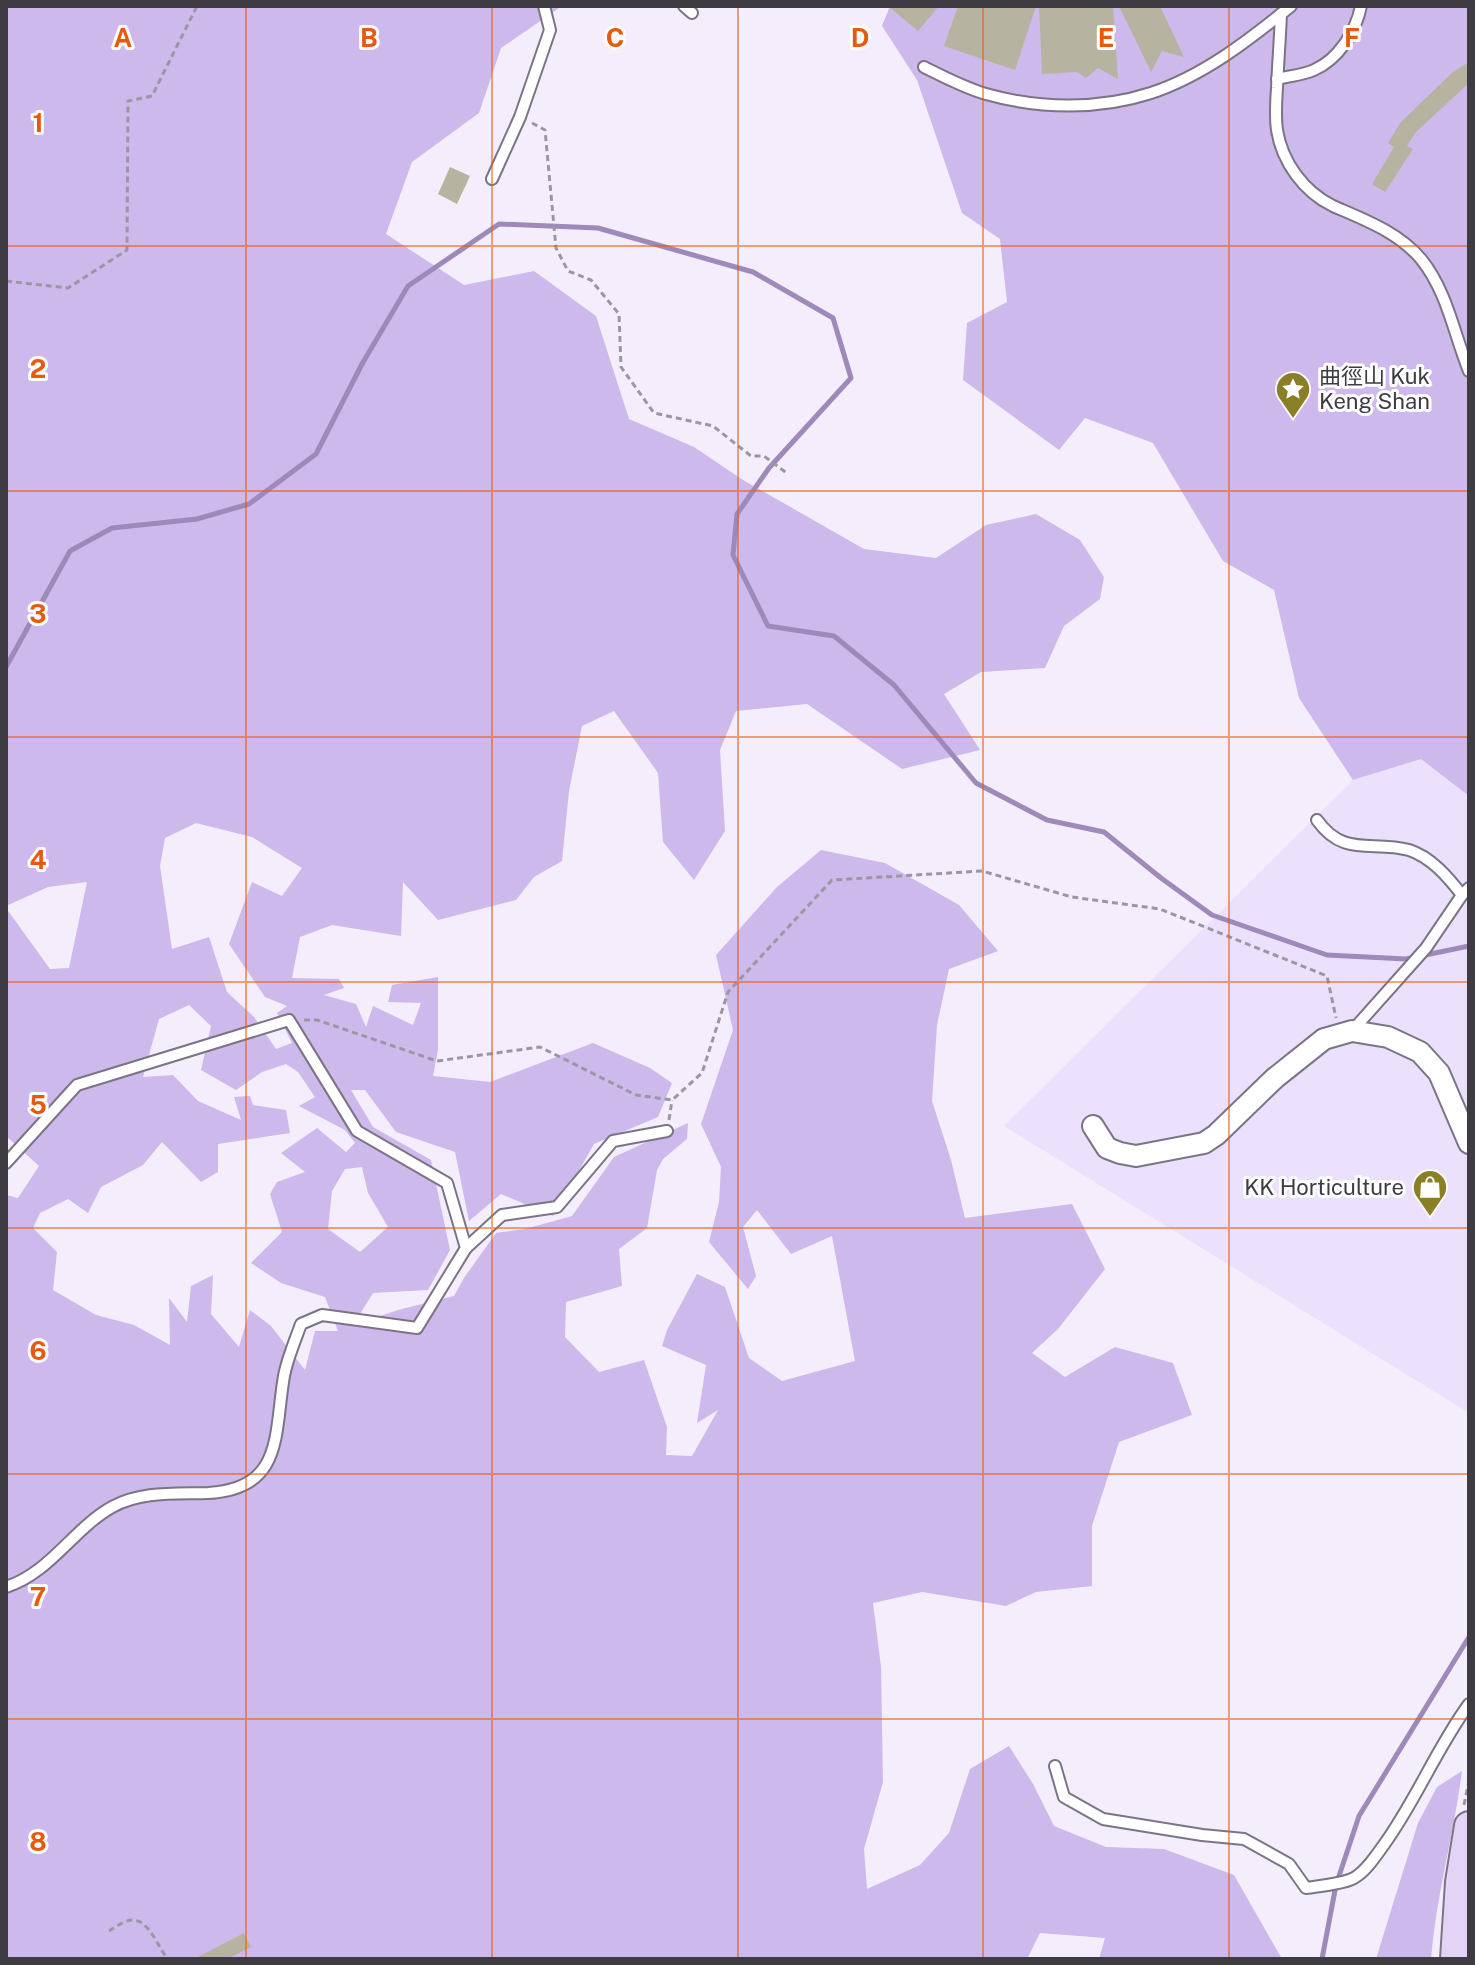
<svg xmlns="http://www.w3.org/2000/svg" width="1475" height="1965" font-family="'Public Sans','Noto Sans TC',sans-serif">
<rect width="100%" height="100%" fill="#f3edfc"/>
<!-- built -->
<polygon fill="#ece1fc" points="1421,759 1469,796 1469,1413 1004,1126 1353,780"/>
<!-- green -->
<g fill="#cdb9eb" fill-rule="evenodd">
<path d="M 6,6 L 562,6 L 501,48 L 479,113 L 412,162 L 386,234 L 464,285 L 534,271 L 596,316 L 629,419 L 694,447 L 743,480 L 864,549 L 936,558 L 986,525 L 1036,514 L 1080,540 L 1104,577 L 1100,599 L 1064,626 L 1045,668 L 981,672 L 944,694 L 980,750 L 902,769 L 807,704 L 736,711 L 720,750 L 725,831 L 694,880 L 663,842 L 658,773 L 614,711 L 582,726 L 569,791 L 562,861 L 534,877 L 516,900 L 438,920 L 403,882 L 401,936 L 332,925 L 300,937 L 292,978 L 339,979 L 344,988 L 324,995 L 356,1004 L 366,1027 L 373,1006 L 413,1025 L 421,1003 L 388,1002 L 392,985 L 438,977 L 438,1050 L 433,1076 L 490,1082 L 593,1043 L 650,1068 L 672,1083 L 658,1117 L 594,1144 L 553,1216 L 501,1194 L 469,1221 L 455,1152 L 396,1132 L 365,1090 L 351,1090 L 373,1127 L 431,1160 L 450,1250 L 428,1290 L 373,1293 L 353,1325 L 398,1310 L 454,1296 L 464,1278 L 496,1233 L 525,1229 L 572,1216 L 614,1157 L 688,1123 L 687,1139 L 663,1159 L 657,1170 L 647,1228 L 619,1249 L 622,1286 L 566,1302 L 565,1337 L 599,1372 L 644,1360 L 667,1427 L 666,1455 L 692,1456 L 718,1410 L 697,1423 L 706,1365 L 662,1346 L 667,1330 L 697,1274 L 725,1287 L 749,1358 L 782,1381 L 855,1361 L 832,1236 L 791,1254 L 757,1210 L 743,1227 L 756,1276 L 748,1289 L 709,1242 L 719,1202 L 721,1167 L 701,1124 L 733,1030 L 716,955 L 777,887 L 821,850 L 885,863 L 959,905 L 998,951 L 949,969 L 937,1025 L 932,1101 L 951,1160 L 965,1218 L 1072,1204 L 1105,1269 L 1058,1329 L 1032,1353 L 1065,1377 L 1115,1347 L 1173,1363 L 1192,1415 L 1119,1442 L 1092,1526 L 1092,1586 L 1036,1592 L 1006,1606 L 922,1592 L 873,1603 L 881,1667 L 883,1782 L 864,1849 L 867,1889 L 920,1865 L 949,1833 L 970,1769 L 1009,1746 L 1033,1784 L 1054,1826 L 1106,1847 L 1164,1849 L 1234,1875 L 1282,1959 L 1099,1959 L 1105,1938 L 1040,1933 L 1027,1959 L 6,1959 L 6,1195 L 18,1198 L 39,1166 L 6,1136 L 6,908 L 50,969 L 69,968 L 87,882 L 48,887 L 6,906 ZM 196,823 L 252,837 L 302,868 L 282,896 L 252,882 L 229,944 L 265,997 L 287,1006 L 277,1013 L 292,1043 L 276,1049 L 254,1017 L 227,992 L 209,937 L 172,949 L 160,866 L 165,838 ZM 189,1005 L 211,1026 L 201,1070 L 236,1090 L 262,1072 L 286,1064 L 298,1072 L 315,1097 L 299,1106 L 345,1130 L 355,1143 L 346,1152 L 317,1128 L 281,1153 L 305,1172 L 277,1182 L 270,1194 L 282,1232 L 251,1263 L 281,1283 L 325,1297 L 338,1331 L 315,1331 L 305,1370 L 271,1326 L 250,1310 L 239,1347 L 211,1314 L 213,1275 L 191,1286 L 187,1322 L 169,1298 L 170,1345 L 134,1325 L 96,1315 L 53,1290 L 57,1252 L 33,1228 L 40,1213 L 68,1199 L 88,1213 L 101,1187 L 143,1165 L 162,1142 L 201,1182 L 218,1172 L 218,1144 L 290,1133 L 286,1110 L 253,1105 L 250,1096 L 234,1097 L 241,1120 L 198,1101 L 173,1075 L 143,1077 L 159,1019 ZM 362,1167 L 368,1193 L 388,1227 L 360,1252 L 328,1229 L 332,1191 L 345,1169 Z"/>
<polygon points="890,6 1469,6 1469,796 1421,759 1353,780 1299,698 1274,590 1223,561 1153,443 1085,418 1059,450 963,380 967,323 1007,302 1000,239 962,213 917,80 882,26"/>
<path d="M 1462,1771 C 1454,1834 1436,1896 1431,1959 L 1376,1959 L 1418,1823 L 1437,1787 Z"/>
</g>
<g fill="none" stroke-linecap="round" stroke-linejoin="round">
<!-- stream -->
<g stroke="#9e89bb" stroke-width="5">
<polyline points="6,667 70,551 112,528 197,519 249,504 316,454 362,364 408,286 499,224 598,228 753,272 833,318 851,378 769,468 737,514 733,555 768,626 834,636 894,685 976,783 1047,820 1104,832 1161,878 1212,915 1327,955 1406,959 1469,946"/>
<polyline points="1322,1959 1336,1885 1359,1816 1469,1637"/>
</g>
</g>
<!-- building -->
<g fill="#b6b4a0">
<polygon points="888,6 939,6 918,31"/>
<polygon points="958,6 1036,6 1015,70 944,46"/>
<polygon points="1039,6 1077,8 1113,6 1118,79 1098,68 1086,78 1077,72 1042,74"/>
<polygon points="1119,6 1160,6 1184,57 1162,51 1151,72"/>
<polygon points="1469,62 1469,83 1416,132 1407,146 1413,149 1385,192 1372,184 1394,147 1388,143 1401,122 1453,72"/>
<polygon points="450,167 470,176 457,204 438,194"/>
<polygon points="244,1933 251,1947 227,1959 194,1959"/>
</g>
<g fill="none" stroke-linecap="round" stroke-linejoin="round">
<!-- service casing -->
<g stroke="#7b7485" stroke-width="14">
<g id="service">
<polyline points="684,6 692,13"/>
<path d="M 1281,14 C 1280,39 1278,63 1277,88 C 1276,102 1275,116 1277,130 C 1282,162 1304,192 1333,206 C 1365,220 1398,232 1421,259 C 1447,291 1454,334 1469,371"/>
<path d="M 924,67 C 944,77 965,88 986,94 C 1039,109 1099,110 1151,93 C 1203,76 1249,40 1291,6"/>
<path d="M 1277,79 C 1289,76 1303,75 1314,70 C 1339,59 1356,31 1361,6"/>
<polyline points="492,179 520,117 550,30 544,6"/>
<path d="M 1317,820 C 1344,858 1372,840 1409,850 C 1431,857 1448,877 1462,895"/>
<polyline points="1352,1031 1426,948 1462,895 1469,888"/>
<path d="M 6,1163 L 77,1085 L 289,1020 L 357,1131 L 447,1183 L 466,1248 L 417,1328 L 322,1315 L 301,1324 C 295,1341 287,1359 284,1376 C 274,1434 284,1489 208,1493 C 175,1494 141,1491 112,1507 C 73,1529 50,1573 6,1587"/>
<polyline points="466,1248 502,1215 557,1207 613,1141 667,1131"/>
<path d="M 1055,1766 L 1064,1797 L 1103,1819 L 1202,1835 L 1244,1839 L 1289,1864 L 1306,1888 C 1319,1886 1343,1884 1354,1878 C 1366,1871 1375,1857 1383,1846 C 1416,1801 1436,1749 1469,1704"/>
</g>
</g>
<!-- minor casing -->
<g stroke="#7b7485" stroke-width="24">
<polyline id="minor" points="1093,1126 1107,1148 1120,1153 1136,1156 1204,1143 1216,1135 1275,1078 1324,1039 1352,1031 1388,1037 1420,1052 1439,1073 1469,1143"/>
</g>
<!-- secondary casing -->
<g stroke="#7b7485" stroke-width="32">
<polyline id="secondary" points="1455,1959 1460,1882 1469,1826"/>
</g>
<!-- path -->
<g stroke="#9b97a2" stroke-width="3" stroke-dasharray="6 4" stroke-linecap="butt">
<polyline points="532,123 545,130 556,248 568,271 591,280 619,314 621,367 654,413 713,426 751,456 764,456 788,474"/>
<polyline points="6,281 68,288 127,250 128,101 152,96 197,6"/>
<polyline points="304,1020 317,1020 437,1061 540,1047 636,1095 672,1100 702,1073 728,992 832,880 982,871 1072,897 1160,909 1327,976 1336,1018"/>
<polyline points="669,1120 672,1100"/>
<polyline points="1464,1805 1469,1781"/>
<path d="M 109,1931 C 114,1928 121,1923 127,1921 C 148,1914 157,1947 168,1959"/>
</g>
<!-- service -->
<use href="#service" stroke="#fff" stroke-width="10"/>
<!-- minor -->
<use href="#minor" stroke="#fff" stroke-width="20"/>
<!-- secondary -->
<use href="#secondary" stroke="#e3d4f5" stroke-width="28"/>
</g>
<!-- grid -->
<path fill="none" stroke="#e8590c" stroke-width="2" stroke-opacity="0.55" d="M 246,6 L 246,1959M 492,6 L 492,1959M 738,6 L 738,1959M 983,6 L 983,1959M 1229,6 L 1229,1959M 6,246 L 1469,246M 6,491 L 1469,491M 6,737 L 1469,737M 6,982 L 1469,982M 6,1228 L 1469,1228M 6,1474 L 1469,1474M 6,1719 L 1469,1719"/>
<!-- icons -->
<defs>
<g id="sight-pin" transform="scale(1.8)"><path d="M0 17L-7.5 6A9.5 9.5 0 1 1 7.5 6Z" fill="#8a7f26" stroke="#fdfdfd"/><path d="M0-6L1.8-2.2L6-1.7L2.9 1.2L3.7 5.4L0 3.3L-3.7 5.4L-2.9 1.2L-6-1.7L-1.8-2.2Z" fill="#fff"/></g>
<g id="shop-pin" transform="scale(1.8)"><path d="M0 17L-7.5 6A9.5 9.5 0 1 1 7.5 6Z" fill="#8a7f26" stroke="#fdfdfd"/><path d="M-5-2.5h2.3a2.7 3.5 0 0 1 5.4 0H5L5.5 6h-11ZM-1.5-2.5h3a1.5 2.3 0 0 0-3 0Z" fill="#fff"/></g>
</defs>
<g fill-rule="evenodd">
<use href="#sight-pin" x="1293" y="389"/>
<use href="#shop-pin" x="1430" y="1187"/>
</g>
<g text-anchor="middle" dominant-baseline="central" stroke-width="6" stroke-linejoin="round" paint-order="stroke">
<!-- poi labels -->
<g font-size="22" fill="#3e3b43" stroke="#fdfdfd" text-anchor="start">
<text x="1319" y="376">曲徑山 Kuk<tspan x="1319" dy="25">Keng Shan</tspan></text>
<text x="1404" y="1187" text-anchor="end">KK Horticulture</text>
</g>
</g>
<g font-size="26" text-anchor="middle" font-weight="bold" fill="#e8590c" stroke="#fdfdfd" stroke-width="6" stroke-linejoin="round" paint-order="stroke">
<text x="123" y="47">A</text>
<text x="369" y="47">B</text>
<text x="615" y="47">C</text>
<text x="860" y="47">D</text>
<text x="1106" y="47">E</text>
<text x="1352" y="47">F</text>
<text x="38" y="132">1</text>
<text x="38" y="378">2</text>
<text x="38" y="623">3</text>
<text x="38" y="869">4</text>
<text x="38" y="1114">5</text>
<text x="38" y="1360">6</text>
<text x="38" y="1606">7</text>
<text x="38" y="1851">8</text>
</g>
<!-- border -->
<rect width="1475" height="1965" fill="none" stroke="#3e3b43" stroke-width="16"/>
</svg>
